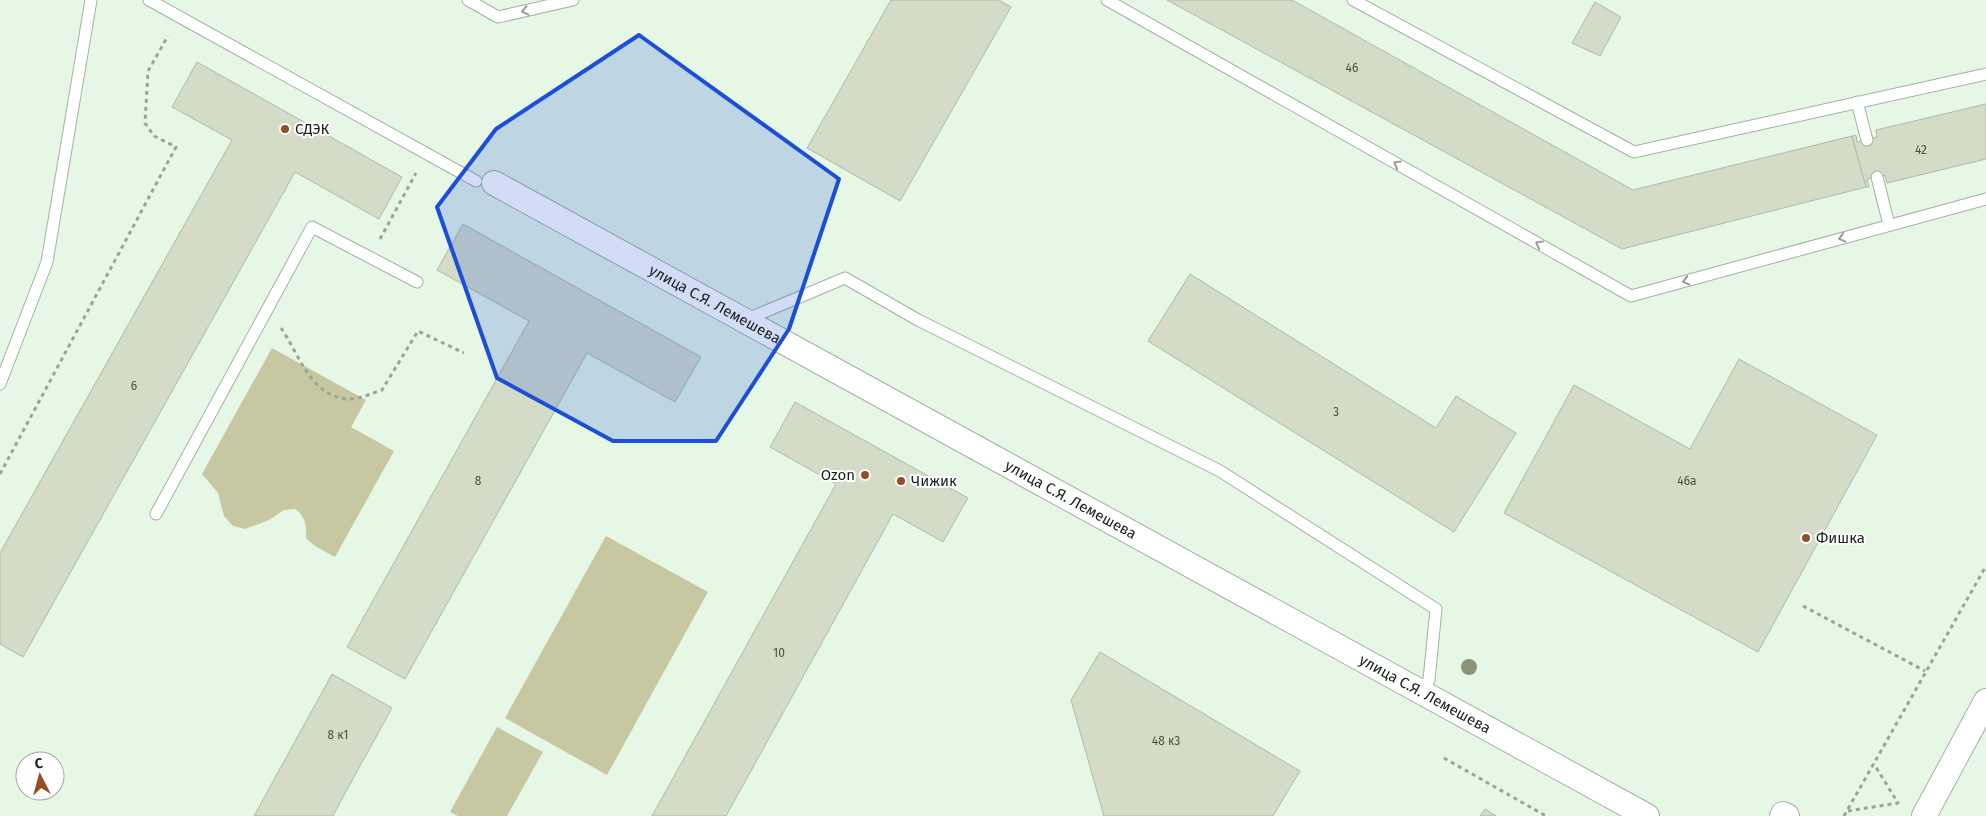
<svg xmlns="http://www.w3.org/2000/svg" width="1986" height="816" font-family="'Fira Sans',sans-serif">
<rect width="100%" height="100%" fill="#e7f7e6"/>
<!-- green -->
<g fill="#c7c7a2">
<path d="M 272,348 L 366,400 L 351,427 L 394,451 L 335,557 L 315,546 L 306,538 C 307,525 305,516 295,509 L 284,510 L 269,520 L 245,529 L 233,526 L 224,516 L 218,493 L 202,474 Z"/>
<polygon points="606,536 708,592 607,775 505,718"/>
<polygon points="497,727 543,752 507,816 458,816 450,812"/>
</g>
<!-- building -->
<g fill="#d4dcc8" stroke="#b1b9a7">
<polygon points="891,0 999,0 1011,7 900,201 807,148"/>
<polygon points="1167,0 1292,0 1633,190 1852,136 1866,187 1622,249"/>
<polygon points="1595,2 1621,17 1600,56 1572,43"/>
<polygon points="197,62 402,177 379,219 295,172 23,657 0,644 0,553 232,140 172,107"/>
<polygon points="1986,104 1986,159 1887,183 1885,175 1867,179 1869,187 1866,187 1852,136 1856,135 1857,142 1867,140 1877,137 1876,130"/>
<polygon points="463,224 701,357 675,402 587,353 405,679 347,647 529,321 437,270"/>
<polygon points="1190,274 1436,428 1456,396 1516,433 1454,532 1148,341"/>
<polygon points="1739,359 1877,435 1758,652 1504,513 1574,385 1690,449"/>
<polygon points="795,402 968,498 943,542 893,514 726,816 652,816 836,484 770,447"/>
<polygon points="1100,652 1300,771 1273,816 1104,816 1071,700"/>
<polygon points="332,674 392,708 344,795 333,816 254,816"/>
<polygon points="1485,809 1496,816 1480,816"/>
</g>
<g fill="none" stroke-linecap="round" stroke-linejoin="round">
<!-- service casing -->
<g stroke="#a3b2a3" stroke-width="13">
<g id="service">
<polyline points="149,0 476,181"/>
<polyline points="468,0 498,17 573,0"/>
<polyline points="1107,0 1631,296 1986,199"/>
<polyline points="1353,0 1634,152 1986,74"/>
<polyline points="1857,102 1867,140"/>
<polyline points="1877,177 1889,225"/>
<polyline points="745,320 845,278 918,320 1220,471 1436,609 1429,680 1421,693"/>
<polyline points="0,384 47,262 91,0"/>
<polyline points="156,514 312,227 417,282"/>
</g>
</g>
<!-- minor casing -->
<g stroke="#a3b2a3" stroke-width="26">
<g id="minor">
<path id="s1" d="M 494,183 L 1647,816"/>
<polyline points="1782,816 1783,814 1787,816"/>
<polyline points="1924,816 1986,701"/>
</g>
</g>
<!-- path -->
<g stroke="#98a598" stroke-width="3" stroke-dasharray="4 4" stroke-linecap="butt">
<polyline points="380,239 416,173"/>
<path d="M 281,328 C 299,354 311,397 348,399 C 358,400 372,393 382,390 L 418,331 L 464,353"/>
<polyline points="0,474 176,147 154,136 145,123 148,71 168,36"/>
<polyline points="1803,606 1925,671"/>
<polyline points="1444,758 1546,816"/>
<polyline points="1848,811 1898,803 1874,764"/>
<polyline points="1844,816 1986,566"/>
</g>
<!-- service -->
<use href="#service" stroke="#fff" stroke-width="11"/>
<!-- minor -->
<use href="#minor" stroke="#fff" stroke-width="24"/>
</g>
<!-- trees -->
<circle fill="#8c9273" cx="1469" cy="667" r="8"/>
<!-- one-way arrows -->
<defs><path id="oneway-chevron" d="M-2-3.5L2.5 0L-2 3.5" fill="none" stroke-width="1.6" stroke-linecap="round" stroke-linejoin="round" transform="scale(1.25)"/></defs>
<g stroke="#989b98">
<use href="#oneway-chevron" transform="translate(525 11) rotate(167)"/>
<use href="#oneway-chevron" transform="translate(1397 164) rotate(-151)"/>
<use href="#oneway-chevron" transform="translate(1842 238) rotate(165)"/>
<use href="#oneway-chevron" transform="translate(1539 244) rotate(-151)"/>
<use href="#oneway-chevron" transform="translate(1686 281) rotate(165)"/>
</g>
<!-- marked area -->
<path fill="#1d4ed8" fill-opacity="0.2" stroke="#1d4ed8" stroke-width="4" stroke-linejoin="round" d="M 639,35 L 839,179 L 789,329 L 716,441 L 613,441 L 497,378 L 437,207 L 496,129 Z"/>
<!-- markers -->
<g fill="#944e25" stroke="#fff" stroke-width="2">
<circle cx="285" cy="129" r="5"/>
<circle cx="865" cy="475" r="5"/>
<circle cx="901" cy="481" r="5"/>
<circle cx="1806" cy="538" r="5"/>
</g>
<g text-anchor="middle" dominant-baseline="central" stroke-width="4" stroke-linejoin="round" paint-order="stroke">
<!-- number labels -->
<g font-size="12" fill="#484f46">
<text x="1352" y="68">46</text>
<text x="1921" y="150">42</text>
<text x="134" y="386">6</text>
<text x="1336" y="412">3</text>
<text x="478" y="481">8</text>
<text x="1687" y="481">46а</text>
<text x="779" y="653">10</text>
<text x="338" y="735">8 к1</text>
<text x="1166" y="741">48 к3</text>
</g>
<!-- poi labels -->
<g font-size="15" fill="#1a201a" stroke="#fff" text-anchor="start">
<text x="295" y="129">СДЭК</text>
<text x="855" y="475" text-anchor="end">Ozon</text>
<text x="911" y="481">Чижик</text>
<text x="1816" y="538">Фишка</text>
</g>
<!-- street labels -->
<g font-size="15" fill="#1a201a" stroke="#fff">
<text stroke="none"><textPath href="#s1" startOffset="252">улица С.Я. Лемешева</textPath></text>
<text stroke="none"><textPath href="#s1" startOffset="658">улица С.Я. Лемешева</textPath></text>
<text stroke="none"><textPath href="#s1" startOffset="1062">улица С.Я. Лемешева</textPath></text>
</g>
</g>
<!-- north arrow -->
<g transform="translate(40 776) rotate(354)"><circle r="24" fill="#ffffff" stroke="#a3a6a3"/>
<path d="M0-4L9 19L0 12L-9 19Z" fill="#944e25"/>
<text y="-8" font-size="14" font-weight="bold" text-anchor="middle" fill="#1a201a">С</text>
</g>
</svg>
